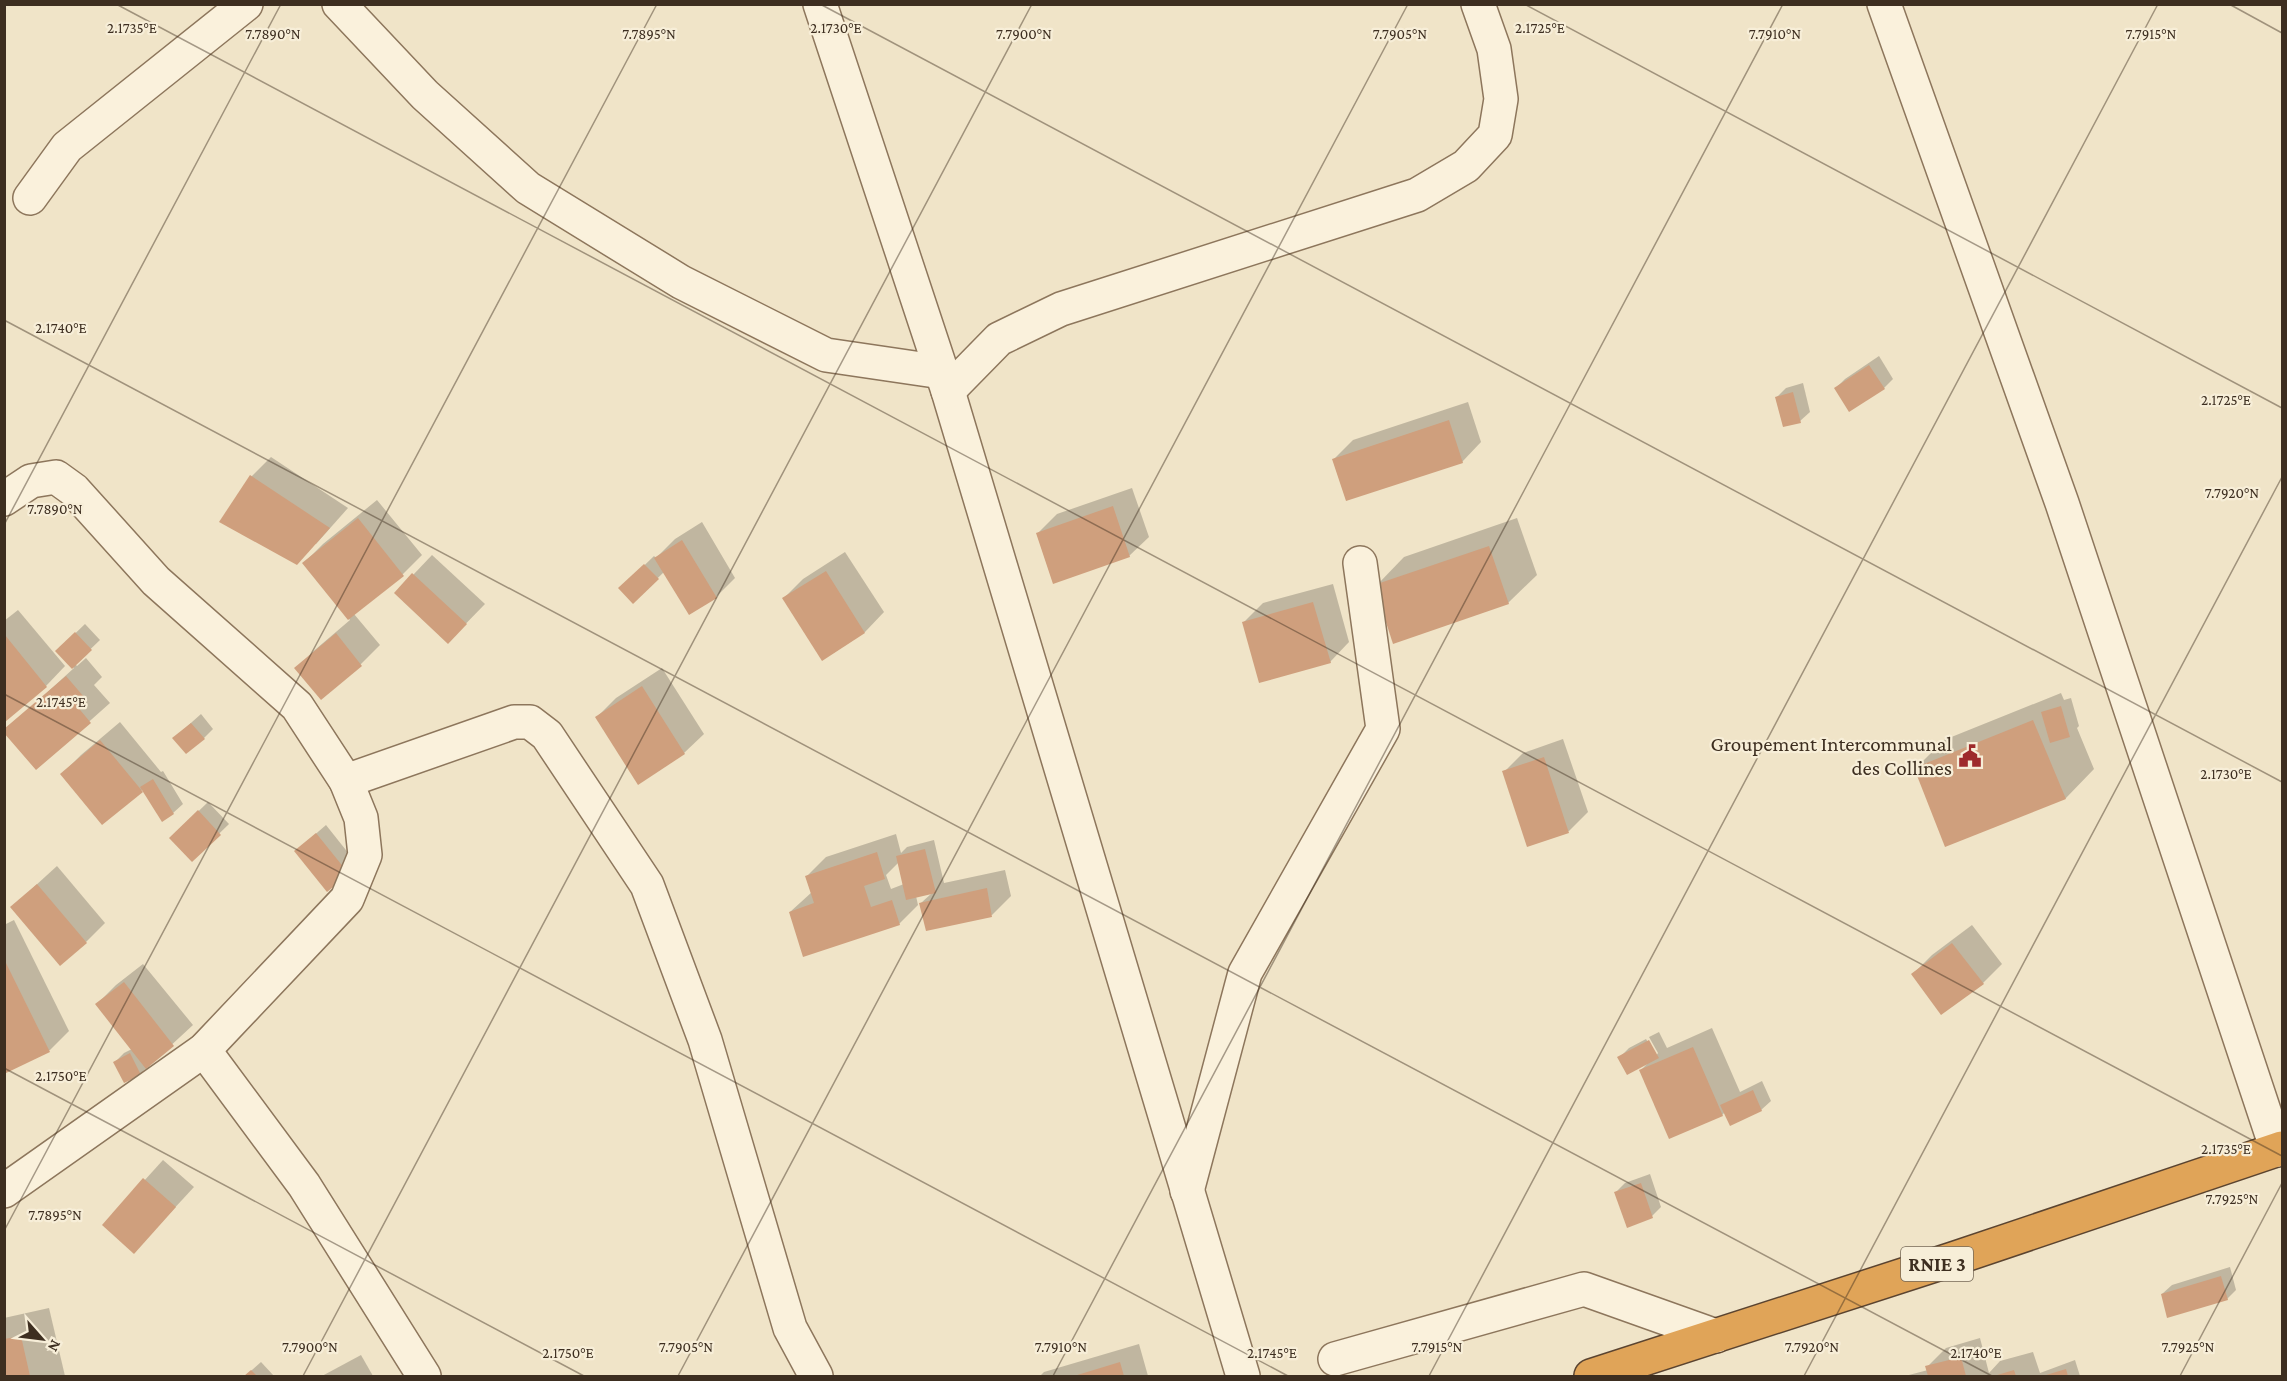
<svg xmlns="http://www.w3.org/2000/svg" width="2287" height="1381" font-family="'Crimson Pro',serif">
<rect width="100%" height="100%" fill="#f0e4c8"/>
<!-- shadow -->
<g fill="#0003" fill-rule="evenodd">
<polygon points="1879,356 1893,379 1884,388 1836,388 1845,379"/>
<polygon points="1803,383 1810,412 1800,421 1777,397 1786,388"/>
<polygon points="1468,402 1481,442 1462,462 1333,460 1353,440"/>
<polygon points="271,457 348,508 316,544 221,522 252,476"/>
<polygon points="1132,488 1149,537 1129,556 1038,533 1057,514"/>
<polygon points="377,500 422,555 403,574 354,614 380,645 361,664 321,698 296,668 316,649 350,620 304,563 323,544"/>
<polygon points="1517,518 1537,575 1508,603 1376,586 1404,557"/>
<polygon points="702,522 735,578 716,597 664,572 633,602 621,588 654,556 656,558 675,539"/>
<polygon points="845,552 884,612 865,632 822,659 784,598 803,579"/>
<polygon points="432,555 485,604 448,642 396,593"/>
<polygon points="1333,584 1349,642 1330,662 1244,622 1263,603"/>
<polygon points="18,610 65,666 46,686 4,720 4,621"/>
<polygon points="85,624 100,640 75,664 77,666 86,658 102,677 94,685 110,703 37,768 5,731 74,668 57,651"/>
<polygon points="662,668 704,734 684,753 597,717 616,698"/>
<polygon points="2061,693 2064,700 2071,698 2079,726 2077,728 2094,769 2066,798 1945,845 1916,768 1944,740"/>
<polygon points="201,714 213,729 204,738 174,738"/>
<polygon points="120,722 161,772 163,771 183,804 173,813 143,789 103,823 62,774 81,755"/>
<polygon points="1563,739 1588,812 1569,831 1528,845 1504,772 1523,753"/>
<polygon points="208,802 229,824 192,860 171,838"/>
<polygon points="326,825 357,864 327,890 296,851"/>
<path d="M 896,834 L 901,853 L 907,847 L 934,840 L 944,883 L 1005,870 L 1011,896 L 992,915 L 921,903 L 932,893 L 916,896 L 918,905 L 899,924 L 790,912 L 812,892 L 807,876 L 826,857 ZM 899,862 L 904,884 L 891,889 L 886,875 Z"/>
<polygon points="57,866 105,923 86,942 12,907"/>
<polygon points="14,920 69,1031 50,1050 4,1073 4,925"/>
<polygon points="1972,925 2002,964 1983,983 1913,974 1932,955"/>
<polygon points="143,964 193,1025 140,1074 115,1062 124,1053 132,1049 97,1004 116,985"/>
<polygon points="1712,1028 1740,1092 1762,1081 1771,1101 1761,1110 1725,1112 1722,1115 1641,1070 1647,1064 1619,1058 1629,1048 1646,1039 1656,1056 1658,1053 1649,1037 1659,1032 1667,1048"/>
<polygon points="163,1160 194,1187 134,1252 104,1225"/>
<polygon points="1650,1174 1661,1207 1652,1216 1616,1192 1625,1183"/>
<polygon points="2230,1267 2236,1290 2227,1299 2162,1294 2172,1285"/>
<polygon points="49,1308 65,1376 4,1376 4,1318"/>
<polygon points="1980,1338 1989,1373 2000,1361 2033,1352 2040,1373 2075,1360 2080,1376 1905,1376 1928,1370 1927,1367 1946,1348"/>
<polygon points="1139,1344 1148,1376 1040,1376 1044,1372"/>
<polygon points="361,1355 373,1376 322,1376"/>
<polygon points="261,1362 274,1376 245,1376"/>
</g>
<!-- building -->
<g fill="#cf9f7d">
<polygon points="1869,365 1885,389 1849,412 1834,388"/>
<polygon points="1793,392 1801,423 1783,427 1775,397"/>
<polygon points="1449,420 1463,463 1346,501 1332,459"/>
<polygon points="250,475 330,528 297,565 219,522"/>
<polygon points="1113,506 1130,557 1053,584 1036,533"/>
<polygon points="358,518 404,576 348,620 302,563"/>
<polygon points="682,540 717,598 689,615 654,558"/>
<polygon points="1489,546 1509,604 1393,644 1374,585"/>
<polygon points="644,564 659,579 633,604 618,588"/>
<polygon points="826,571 865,633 822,661 782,598"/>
<polygon points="412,573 467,624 448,644 394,593"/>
<polygon points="1313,602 1331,663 1259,683 1242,622"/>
<polygon points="75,632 92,650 72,669 55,651"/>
<polygon points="336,633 362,666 321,700 294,668"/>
<polygon points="5,635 47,687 5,722"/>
<polygon points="66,676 84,697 76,705 91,723 36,770 4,733 4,729"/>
<polygon points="642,686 685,754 638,785 595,717"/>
<polygon points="2061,706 2070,737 2050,743 2041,712"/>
<polygon points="2033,720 2066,799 1945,847 1914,768"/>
<polygon points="191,723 205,739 186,754 172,738"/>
<polygon points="100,740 143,792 102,825 60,774"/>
<polygon points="1544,757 1569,833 1527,847 1502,771"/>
<polygon points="153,779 174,814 162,822 140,787"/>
<polygon points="198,810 221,835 192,862 169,838"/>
<polygon points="316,833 349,874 327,892 294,851"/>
<polygon points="925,849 936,893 906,900 896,856"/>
<polygon points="877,852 885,879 864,886 871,907 892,900 900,925 803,957 789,912 814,903 805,876"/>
<polygon points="37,884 87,943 60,966 10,907"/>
<polygon points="987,888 992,917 926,931 919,903"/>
<polygon points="1952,943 1984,984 1941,1015 1911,974"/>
<polygon points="4,959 50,1052 4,1074"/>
<polygon points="124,982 174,1046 146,1069 95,1004"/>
<polygon points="1649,1040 1659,1058 1627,1075 1617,1057"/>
<polygon points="1693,1047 1723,1116 1669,1139 1639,1070"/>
<polygon points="130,1053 141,1075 124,1083 113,1062"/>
<polygon points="1753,1090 1762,1111 1730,1126 1720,1105"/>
<polygon points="143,1178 176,1207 134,1254 102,1225"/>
<polygon points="1641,1183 1653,1218 1627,1228 1614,1192"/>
<polygon points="2221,1276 2228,1300 2167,1318 2161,1294"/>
<polygon points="21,1336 30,1376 4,1376 4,1339"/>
<polygon points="1961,1357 1966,1376 1928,1376 1925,1366"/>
<polygon points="1120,1362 1124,1376 1074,1376"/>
<polygon points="2066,1369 2068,1376 2043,1376"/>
<polygon points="251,1370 257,1376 244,1376"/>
<polygon points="2014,1370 2016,1376 1994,1376"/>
</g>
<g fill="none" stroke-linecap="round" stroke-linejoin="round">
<!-- minor casing -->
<g stroke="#8d765c" stroke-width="36">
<g id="minor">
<polyline points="339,4 425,95 528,188 681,282 826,355 942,372"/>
<polyline points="820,4 948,391 1243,1376"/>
<polyline points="1884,4 2062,503 2277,1150"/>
<polyline points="30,198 67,147 246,4"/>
<polyline points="948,391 999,339 1061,309 1417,195 1466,166 1495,135 1501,99 1494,49 1478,4"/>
<polyline points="4,499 31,481 56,477 74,490 156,581 297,706 346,781 361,818 365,855 347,899 204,1050 4,1191"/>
<polyline points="346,781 514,722 530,722 547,735 647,885 705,1040 790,1328 816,1376"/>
<polyline points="204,1050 304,1185 424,1376"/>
<polyline points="1187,1191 1245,973 1383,729 1360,563"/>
<polyline points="1335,1359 1584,1289 1716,1336"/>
</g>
</g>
<!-- highway casing -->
<g stroke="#5b4430" stroke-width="36">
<polyline id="highway" points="1591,1376 1953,1259 2282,1148"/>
</g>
<!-- minor -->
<use href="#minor" stroke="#faf1dc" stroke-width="33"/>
<!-- highway -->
<use href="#highway" stroke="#e0a458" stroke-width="33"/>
</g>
<!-- ticks -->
<path fill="none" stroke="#3d2e20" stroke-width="1.5" stroke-opacity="0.45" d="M 116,4 L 2282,1156M 820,4 L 2282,782M 1524,4 L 2282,408M 2229,4 L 2282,33M 4,320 L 1992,1376M 4,525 L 281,4M 4,694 L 1288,1376M 4,1068 L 584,1376M 4,1231 L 657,4M 303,1376 L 1032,4M 678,1376 L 1408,4M 1053,1376 L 1783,4M 1429,1376 L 2158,4M 1804,1376 L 2282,477M 2180,1376 L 2282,1183"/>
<!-- icons -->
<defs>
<g id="civic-bare" transform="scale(1.8)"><path d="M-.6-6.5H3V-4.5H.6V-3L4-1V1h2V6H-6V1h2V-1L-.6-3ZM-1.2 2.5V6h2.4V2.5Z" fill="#9e2a2b" stroke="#f7eed8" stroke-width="2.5" paint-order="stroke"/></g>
</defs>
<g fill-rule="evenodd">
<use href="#civic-bare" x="1970" y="756"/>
</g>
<g text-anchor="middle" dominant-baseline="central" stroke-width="4.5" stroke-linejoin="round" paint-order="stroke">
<!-- shield labels -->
<rect fill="#f7eed8" stroke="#756857" stroke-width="1.5" x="1901" y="1247" width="72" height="34" rx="4.5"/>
<g font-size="20" font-weight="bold" fill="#3d2e20">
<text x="1937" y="1264">RNIE 3</text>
</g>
<!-- poi labels -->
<g font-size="21" fill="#3d2e20" stroke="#f7eed8" text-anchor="end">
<text x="1952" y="744">Groupement Intercommunal<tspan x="1952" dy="24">des Collines</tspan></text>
</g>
</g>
<g font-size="15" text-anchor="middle" fill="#3d2e20" stroke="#f7eed8" stroke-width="4.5" stroke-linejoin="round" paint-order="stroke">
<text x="836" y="33">2.1730°E</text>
<text x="1540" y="33">2.1725°E</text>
<text x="132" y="33">2.1735°E</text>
<text x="273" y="39">7.7890°N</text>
<text x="649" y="39">7.7895°N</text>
<text x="1024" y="39">7.7900°N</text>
<text x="1400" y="39">7.7905°N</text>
<text x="1775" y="39">7.7910°N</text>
<text x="2151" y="39">7.7915°N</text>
<text x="61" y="333">2.1740°E</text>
<text x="2226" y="405">2.1725°E</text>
<text x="2232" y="498">7.7920°N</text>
<text x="55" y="514">7.7890°N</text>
<text x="61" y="707">2.1745°E</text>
<text x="2226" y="779">2.1730°E</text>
<text x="61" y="1081">2.1750°E</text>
<text x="2226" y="1154">2.1735°E</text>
<text x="2232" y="1204">7.7925°N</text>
<text x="55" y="1220">7.7895°N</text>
<text x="310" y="1352">7.7900°N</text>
<text x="686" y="1352">7.7905°N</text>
<text x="1061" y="1352">7.7910°N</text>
<text x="1437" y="1352">7.7915°N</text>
<text x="1812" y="1352">7.7920°N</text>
<text x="2188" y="1352">7.7925°N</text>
<text x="568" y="1358">2.1750°E</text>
<text x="1272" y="1358">2.1745°E</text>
<text x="1976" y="1358">2.1740°E</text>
</g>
<!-- border -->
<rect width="2287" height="1381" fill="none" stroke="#3d2e20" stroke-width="12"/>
<!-- north arrow -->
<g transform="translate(42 1339) rotate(118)" stroke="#f7eed8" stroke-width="4.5" paint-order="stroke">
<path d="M0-4.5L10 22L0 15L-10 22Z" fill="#3d2e20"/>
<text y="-9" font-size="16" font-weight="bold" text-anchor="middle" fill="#3d2e20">N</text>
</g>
</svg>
